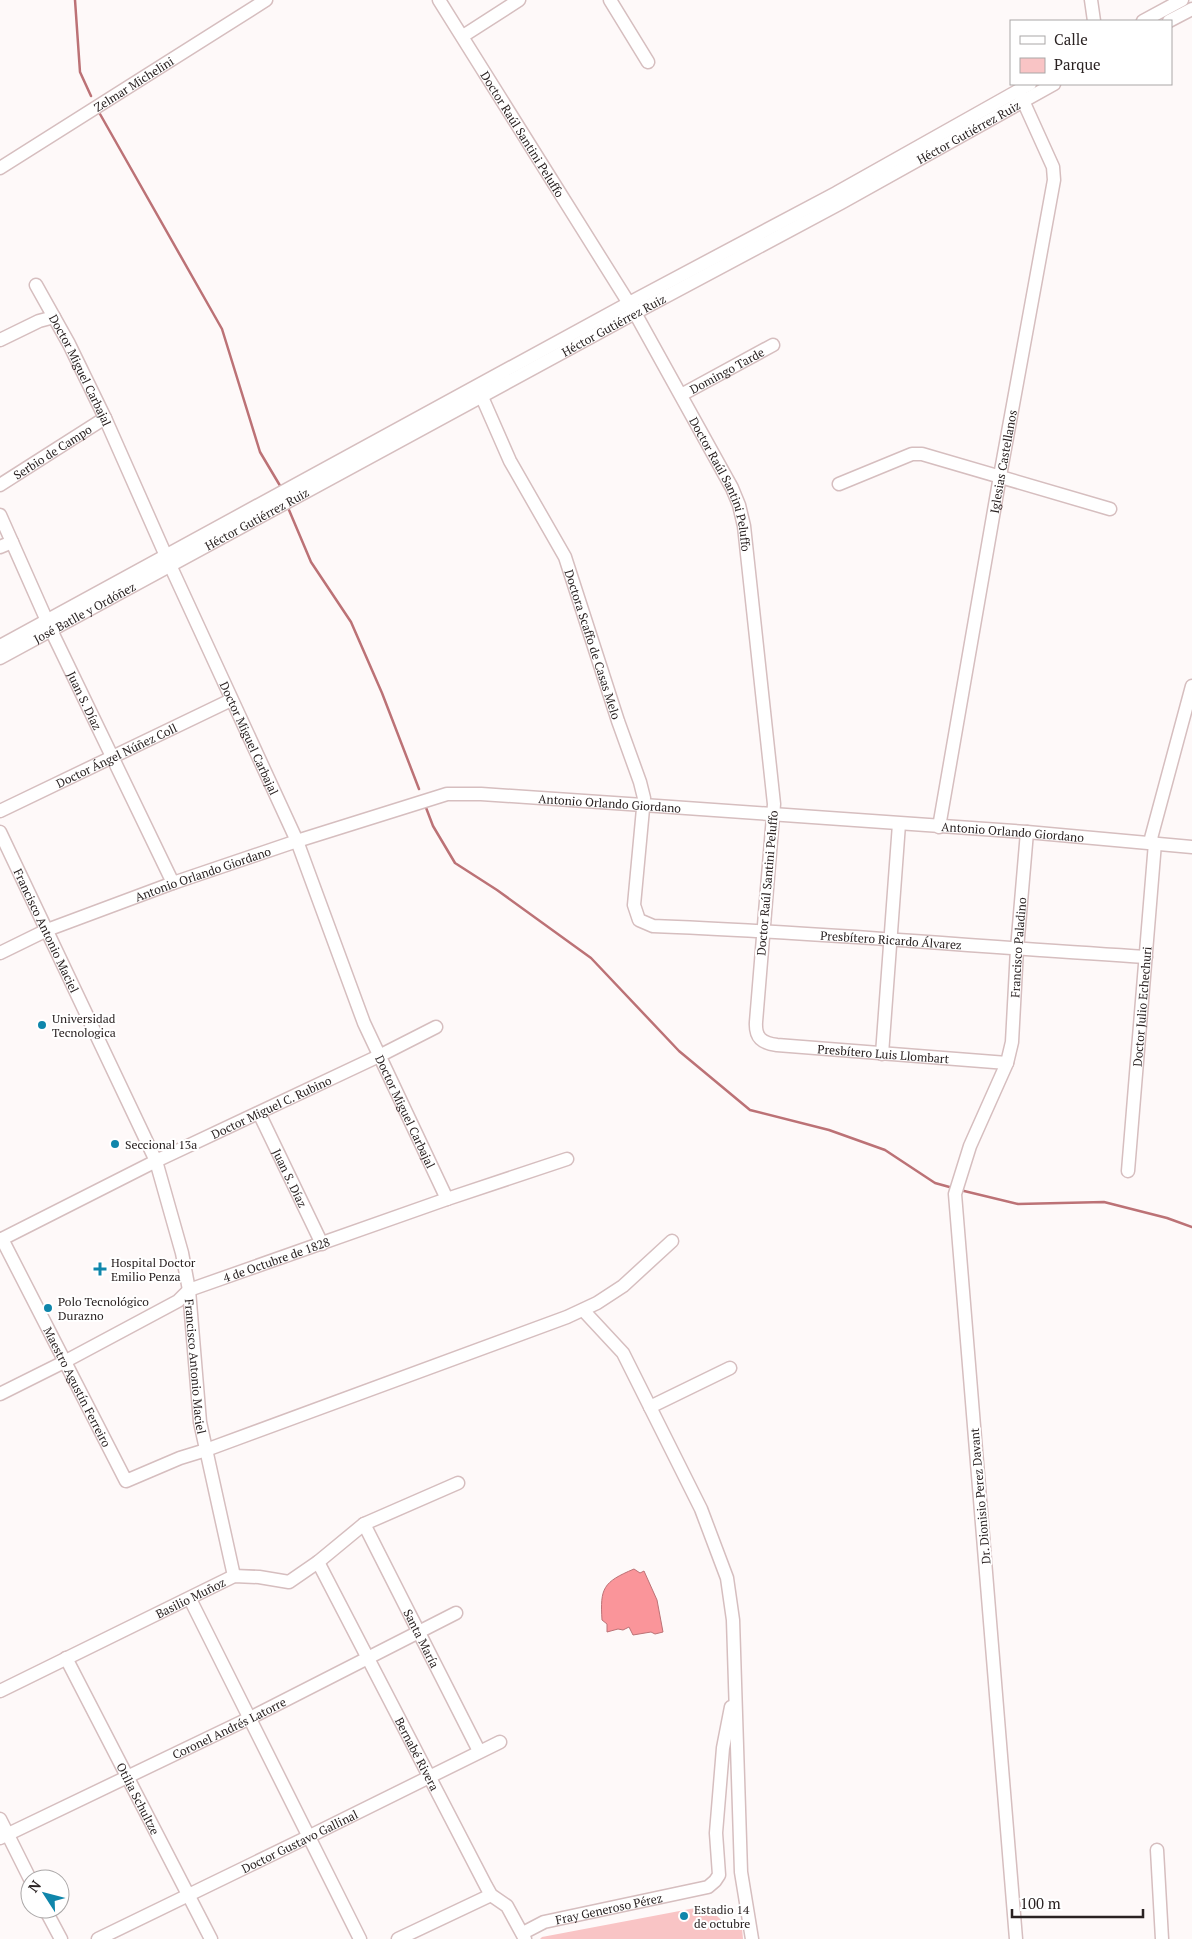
<svg xmlns="http://www.w3.org/2000/svg" width="1192" height="1939" font-family="'PT Serif',serif">
<rect width="100%" height="100%" fill="#fef9f9"/>
<!-- green -->
<polygon fill="#f9c4c5" points="706,1906 729,1927 742,1928 743,1939 540,1939 542,1937"/>
<!-- water -->
<path fill="#fa959a" stroke="#bc7276" d="M 634,1569 L 640,1573 L 644,1571 L 657,1600 L 663,1632 L 655,1634 L 651,1632 L 633,1635 L 629,1627 L 623,1630 L 618,1629 L 607,1632 L 607,1624 L 602,1620 C 600,1588 603,1582 634,1569 Z"/>
<g fill="none" stroke-linecap="round" stroke-linejoin="round">
<!-- stream -->
<g stroke="#bc7276" stroke-width="2.5">
<polyline points="75,0 80,72 91,96"/>
<polyline points="100,114 222,329 260,452 282,489"/>
<polyline points="289,510 311,562 351,622 382,693 419,789"/>
<polyline points="425,805 433,826 455,863 497,890 591,958 679,1051 750,1110 829,1130 885,1150 935,1183 953,1188"/>
<polyline points="960,1190 1018,1204 1104,1202 1167,1218 1192,1227"/>
</g>
<!-- minor casing -->
<g stroke="#d6bebf" stroke-width="15">
<g id="minor">
<path id="s1" d="M 439,0 L 635,313 L 732,488 L 739,505 L 744,526 L 774,804 L 756,1022 C 755,1038 762,1043 777,1045 L 1007,1063"/>
<polyline points="610,0 648,62"/>
<polyline points="1091,0 1094,21"/>
<polyline points="1143,21 1182,0"/>
<polyline points="1169,21 1192,9"/>
<polyline points="463,36 519,0"/>
<path id="s2" d="M 0,168 L 266,0"/>
<path id="s3" d="M 36,285 L 69,344 L 105,418 L 170,565 L 297,841 L 364,1023 L 447,1199"/>
<polyline points="0,340 39,321 54,317"/>
<path id="s4" d="M 478,388 L 510,461 L 565,557 L 618,721 L 640,782 L 644,798 L 634,905 L 639,920 L 653,926 C 817,932 981,947 1146,957"/>
<path id="s5" d="M 681,395 L 773,345"/>
<polyline points="839,484 912,454 922,454 1110,509"/>
<path id="s6" d="M 0,485 L 105,418"/>
<path id="s7" d="M 0,515 L 51,630 L 173,883"/>
<polyline points="0,547 12,542"/>
<polyline points="0,646 629,303 836,193 1030,84"/>
<path id="s8" d="M 0,658 L 635,313 L 841,203 L 1054,84"/>
<path id="s9" d="M 0,811 L 231,700"/>
<path id="s10" d="M 939,827 L 1000,476 L 1054,180 L 1053,167 L 1020,94"/>
<path id="s11" d="M 0,832 L 156,1161 L 182,1253 L 189,1290 L 200,1422 L 234,1576"/>
<polyline points="1150,842 1192,686"/>
<path id="s12" d="M 0,953 L 47,930 L 173,883 L 297,841 L 447,794 L 481,794 L 643,805 L 1027,832 L 1192,847"/>
<polyline points="882,1054 899,824"/>
<path id="s13" d="M 259,1113 L 322,1244"/>
<path id="s14" d="M 1128,1171 L 1155,843"/>
<path id="s15" d="M 2,1239 L 126,1481 L 180,1458 L 206,1450 L 567,1317 L 597,1303 L 623,1286 L 672,1241"/>
<path id="s16" d="M 0,1240 L 156,1161 L 381,1055 L 436,1027"/>
<polyline points="583,1310 623,1353 701,1509 727,1578 733,1620 741,1872 752,1939"/>
<path id="s17" d="M 0,1394 L 64,1362 L 178,1301 L 189,1290 L 447,1199 L 567,1159"/>
<polyline points="650,1407 730,1368"/>
<path id="s18" d="M 364,1524 L 479,1751"/>
<path id="s19" d="M 318,1562 L 486,1886 L 491,1895 L 507,1906 L 525,1939"/>
<polyline points="190,1599 360,1939"/>
<path id="s20" d="M 66,1658 L 211,1939"/>
<path id="s21" d="M 0,1691 L 234,1576 L 259,1577 L 289,1582 L 318,1562 L 364,1524 L 458,1483"/>
<polyline points="0,1819 30,1879"/>
<path id="s22" d="M 0,1838 L 250,1718 L 456,1613"/>
<polyline points="1157,1850 1162,1939"/>
<polyline points="45,1909 61,1939"/>
<path id="s23" d="M 523,1933 L 544,1922 L 708,1887 L 715,1881 L 719,1875 L 716,1833 L 723,1748 L 731,1707"/>
<path id="s24" d="M 98,1939 L 310,1836 L 500,1742"/>
<polyline points="398,1939 491,1895"/>
<path id="s25" d="M 1016,1939 L 955,1194 L 970,1146 L 1007,1063 L 1012,1042 L 1017,949 L 1027,832"/>
</g>
</g>
<!-- minor -->
<use href="#minor" stroke="#fff" stroke-width="12"/>
</g>
<!-- markers -->
<g fill="#0f86ab" stroke="#fff" stroke-width="2">
<circle cx="42" cy="1025" r="5"/>
<circle cx="115" cy="1144" r="5"/>
<path d="M97.5 1261.5h5v5h5v5h-5v5h-5v-5h-5v-5h5z"/>
<circle cx="48" cy="1308" r="5"/>
<circle cx="684" cy="1916" r="5"/>
</g>
<g text-anchor="middle" dominant-baseline="central" stroke-width="4" stroke-linejoin="round" paint-order="stroke">
<!-- street labels -->
<g font-size="12" fill="#2a2222" stroke="#fff">
<text stroke="none"><textPath href="#s2" startOffset="158">Zelmar Michelini</textPath></text>
<text stroke="none"><textPath href="#s8" startOffset="1102">Héctor Gutiérrez Ruiz</textPath></text>
<text stroke="none"><textPath href="#s1" startOffset="158">Doctor Raúl Santini Peluffo</textPath></text>
<text stroke="none"><textPath href="#s8" startOffset="698">Héctor Gutiérrez Ruiz</textPath></text>
<text stroke="none"><textPath href="#s3" startOffset="96">Doctor Miguel Carbajal</textPath></text>
<text stroke="none"><textPath href="#s5" startOffset="52">Domingo Tarde</textPath></text>
<text stroke="none"><textPath href="#s6" startOffset="62">Serbio de Campo</textPath></text>
<text stroke="none"><textPath href="#s10" startOffset="371">Iglesias Castellanos</textPath></text>
<text stroke="none"><textPath href="#s1" startOffset="562">Doctor Raúl Santini Peluffo</textPath></text>
<text stroke="none"><textPath href="#s8" startOffset="292">Héctor Gutiérrez Ruiz</textPath></text>
<text stroke="none"><textPath href="#s8" startOffset="96">José Batlle y Ordóñez</textPath></text>
<text stroke="none"><textPath href="#s4" startOffset="282">Doctora Scaffo de Casas Melo</textPath></text>
<text stroke="none"><textPath href="#s7" startOffset="204">Juan S. Díaz</textPath></text>
<text stroke="none"><textPath href="#s3" startOffset="501">Doctor Miguel Carbajal</textPath></text>
<text stroke="none"><textPath href="#s9" startOffset="129">Doctor Ángel Núñez Coll</textPath></text>
<text stroke="none"><textPath href="#s12" startOffset="638">Antonio Orlando Giordano</textPath></text>
<text stroke="none"><textPath href="#s12" startOffset="1042">Antonio Orlando Giordano</textPath></text>
<text stroke="none"><textPath href="#s12" startOffset="218">Antonio Orlando Giordano</textPath></text>
<text transform="translate(767 883) rotate(-85)">Doctor Raúl Santini Peluffo</text>
<text stroke="none"><textPath href="#s11" startOffset="109">Francisco Antonio Maciel</textPath></text>
<text stroke="none"><textPath href="#s4" startOffset="821">Presbítero Ricardo Álvarez</textPath></text>
<text stroke="none"><textPath href="#s25" startOffset="1005">Francisco Paladino</textPath></text>
<text stroke="none"><textPath href="#s14" startOffset="165">Doctor Julio Echechuri</textPath></text>
<text stroke="none"><textPath href="#s1" startOffset="1250">Presbítero Luis Llombart</textPath></text>
<text stroke="none"><textPath href="#s16" startOffset="302">Doctor Miguel C. Rubino</textPath></text>
<text stroke="none"><textPath href="#s3" startOffset="906">Doctor Miguel Carbajal</textPath></text>
<text stroke="none"><textPath href="#s13" startOffset="72">Juan S. Díaz</textPath></text>
<text stroke="none"><textPath href="#s17" startOffset="309">4 de Octubre de 1828</textPath></text>
<text stroke="none"><textPath href="#s11" startOffset="574">Francisco Antonio Maciel</textPath></text>
<text stroke="none"><textPath href="#s15" startOffset="166">Maestro Agustín Ferreiro</textPath></text>
<text transform="translate(980 1496) rotate(-95)">Dr. Dionisio Perez Davant</text>
<text stroke="none"><textPath href="#s21" startOffset="212">Basilio Muñoz</textPath></text>
<text stroke="none"><textPath href="#s18" startOffset="128">Santa María</textPath></text>
<text stroke="none"><textPath href="#s22" startOffset="254">Coronel Andrés Latorre</textPath></text>
<text stroke="none"><textPath href="#s19" startOffset="216">Bernabé Rivera</textPath></text>
<text stroke="none"><textPath href="#s20" startOffset="158">Otilia Schultze</textPath></text>
<text stroke="none"><textPath href="#s24" startOffset="224">Doctor Gustavo Gallinal</textPath></text>
<text stroke="none"><textPath href="#s23" startOffset="90">Fray Generoso Pérez</textPath></text>
</g>
<!-- poi labels -->
<g font-size="12" fill="#2a2222" stroke="#fff" text-anchor="start">
<text x="52" y="1018">Universidad<tspan x="52" dy="14">Tecnologica</tspan></text>
<text x="125" y="1144">Seccional 13a</text>
<text x="111" y="1262">Hospital Doctor<tspan x="111" dy="14">Emilio Penza</tspan></text>
<text x="58" y="1301">Polo Tecnológico<tspan x="58" dy="14">Durazno</tspan></text>
<text x="694" y="1909">Estadio 14<tspan x="694" dy="14">de octubre</tspan></text>
</g>
</g>
<!-- legend -->
<rect x="1010" y="20" width="162" height="65" fill="#ffffff" stroke="#aaa7a7"/>
<rect x="1020" y="36" width="25" height="8" fill="#ffffff" stroke="#aaa7a7"/>
<text x="1054" y="45" font-size="15" fill="#2a2222">Calle</text>
<rect x="1020" y="58" width="25" height="15" fill="#f9c4c5" stroke="#aaa7a7"/>
<text x="1054" y="70" font-size="15" fill="#2a2222">Parque</text>
<!-- north arrow -->
<g transform="translate(45 1894) rotate(306)"><circle r="24" fill="#ffffff" stroke="#aaa7a7"/>
<path d="M0-4L9 19L0 12L-9 19Z" fill="#0f86ab"/>
<text y="-8" font-size="14" font-weight="bold" text-anchor="middle" fill="#2a2222">N</text>
</g>
<!-- scale -->
<path d="M1012 1909v8h131v-8" fill="none" stroke="#2a2222" stroke-width="2.5"/>
<text x="1020" y="1909" font-size="15" fill="#2a2222" stroke="#ffffff" stroke-width="4" paint-order="stroke">100 m</text>
</svg>
